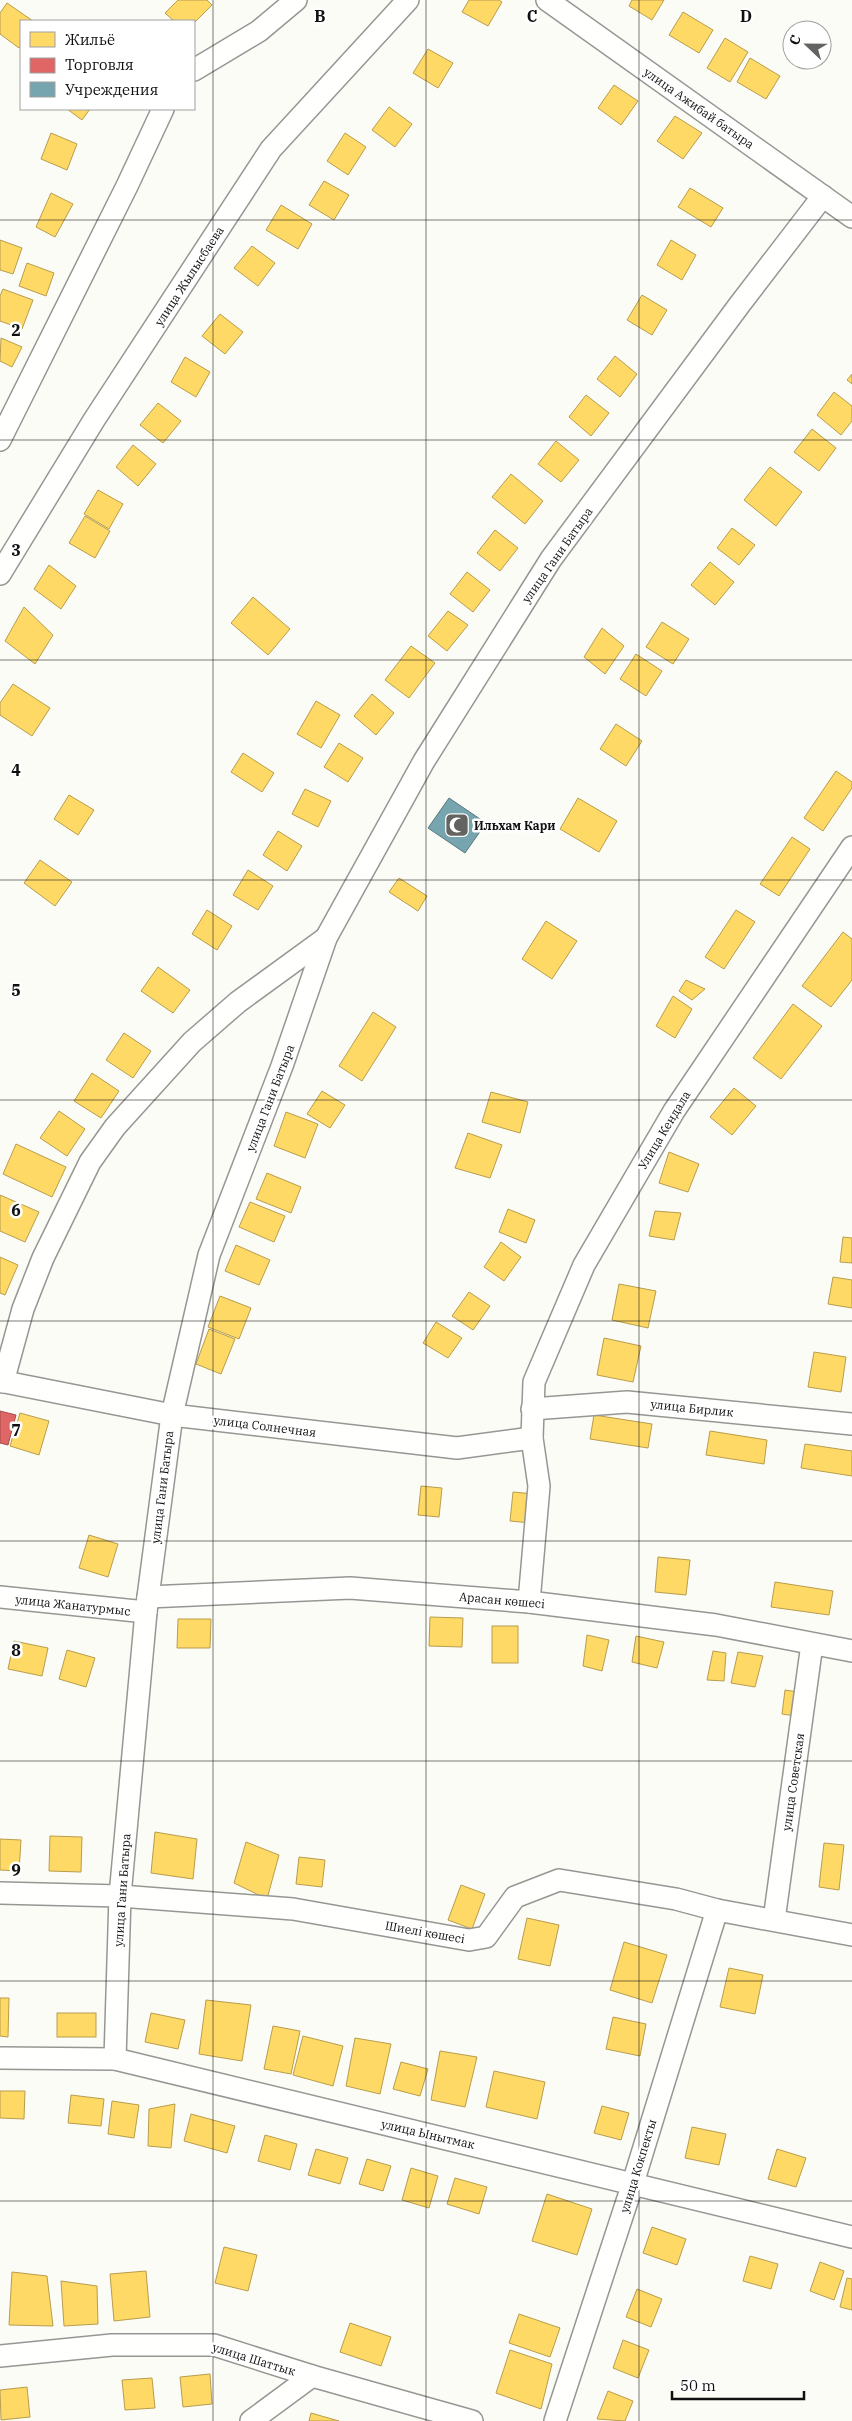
<svg xmlns="http://www.w3.org/2000/svg" width="852" height="2421" font-family="'IBM Plex Serif',serif">
<rect width="100%" height="100%" fill="#fcfcf6"/>
<!-- homes -->
<g fill="#ffd966" stroke="#b79d4c">
<polygon points="178,0 207,0 212,5 194,23 194,21 174,21 165,13"/>
<polygon points="469,0 499,0 502,2 488,26 462,12"/>
<polygon points="632,0 664,0 652,20 629,6"/>
<polygon points="7,3 33,21 21,21 21,45 19,48 0,34 0,13"/>
<polygon points="683,12 713,30 699,53 669,35"/>
<polygon points="725,38 748,52 730,82 707,68"/>
<polygon points="428,49 453,63 438,88 413,73"/>
<polygon points="750,58 780,76 766,99 737,82"/>
<polygon points="614,85 638,101 621,125 598,108"/>
<polygon points="389,107 412,124 395,147 372,130"/>
<polygon points="67,109 90,109 82,120"/>
<polygon points="675,116 702,133 683,159 657,141"/>
<polygon points="51,133 77,144 67,170 41,159"/>
<polygon points="345,133 366,147 348,175 327,161"/>
<polygon points="324,181 349,195 334,220 309,205"/>
<polygon points="690,188 723,208 711,227 678,207"/>
<polygon points="51,193 73,204 55,237 36,227"/>
<polygon points="281,205 312,224 298,249 266,230"/>
<polygon points="0,240 22,248 13,274 0,270"/>
<polygon points="671,240 696,255 682,280 657,265"/>
<polygon points="252,246 275,263 258,286 234,268"/>
<polygon points="27,263 54,273 46,296 19,286"/>
<polygon points="3,289 33,300 22,329 0,321 0,296"/>
<polygon points="642,295 667,310 652,335 627,320"/>
<polygon points="220,314 243,332 225,354 202,336"/>
<polygon points="1,338 22,347 12,367 0,361"/>
<polygon points="615,356 637,374 620,397 597,379"/>
<polygon points="185,357 210,372 196,397 171,382"/>
<polygon points="852,374 852,384 847,380"/>
<polygon points="834,392 852,406 852,421 841,435 817,415"/>
<polygon points="586,395 609,413 591,436 569,417"/>
<polygon points="158,403 181,421 163,443 140,425"/>
<polygon points="812,429 836,448 819,471 794,452"/>
<polygon points="556,441 579,460 561,482 538,464"/>
<polygon points="133,445 156,464 138,486 116,467"/>
<polygon points="770,467 802,492 776,526 744,500"/>
<polygon points="511,474 543,501 525,524 492,497"/>
<polygon points="98,490 123,504 109,529 84,514"/>
<polygon points="85,516 110,531 95,558 69,543"/>
<polygon points="732,528 755,545 739,565 717,548"/>
<polygon points="495,530 518,548 500,571 477,553"/>
<polygon points="710,562 734,582 715,605 691,585"/>
<polygon points="49,565 76,586 61,609 34,589"/>
<polygon points="467,572 490,590 473,612 450,594"/>
<polygon points="253,597 290,629 268,655 231,623"/>
<polygon points="24,607 53,635 35,664 5,641"/>
<polygon points="448,611 468,625 447,651 428,636"/>
<polygon points="662,622 689,639 673,664 646,647"/>
<polygon points="602,628 624,646 605,674 584,657"/>
<polygon points="411,646 435,663 409,698 385,680"/>
<polygon points="636,654 662,671 646,696 620,679"/>
<polygon points="13,684 50,708 32,736 0,715 0,703"/>
<polygon points="372,694 394,713 376,735 354,716"/>
<polygon points="316,701 340,715 321,748 297,734"/>
<polygon points="616,724 642,741 626,766 600,749"/>
<polygon points="339,743 363,758 348,782 324,767"/>
<polygon points="243,753 274,773 262,792 231,772"/>
<polygon points="836,771 852,782 852,788 823,831 804,818"/>
<polygon points="305,789 331,801 318,827 292,814"/>
<polygon points="69,795 94,810 78,835 54,819"/>
<polygon points="578,798 617,821 599,852 560,829"/>
<polygon points="278,831 302,846 287,871 263,855"/>
<polygon points="792,837 810,849 779,896 760,884"/>
<polygon points="40,860 72,882 55,906 24,883"/>
<polygon points="248,870 273,886 258,910 233,895"/>
<polygon points="399,878 427,896 418,911 389,892"/>
<polygon points="207,910 232,926 217,950 192,934"/>
<polygon points="736,910 755,922 724,969 705,957"/>
<polygon points="546,921 577,941 552,979 522,959"/>
<polygon points="843,932 852,939 852,980 831,1007 802,986"/>
<polygon points="158,967 190,990 173,1013 141,991"/>
<polygon points="686,980 705,989 692,1000 679,991"/>
<polygon points="673,996 692,1009 675,1038 656,1026"/>
<polygon points="793,1004 822,1026 781,1079 753,1058"/>
<polygon points="373,1012 396,1027 362,1081 339,1066"/>
<polygon points="124,1033 151,1051 133,1078 106,1060"/>
<polygon points="92,1073 119,1091 101,1118 74,1101"/>
<polygon points="734,1088 756,1106 732,1135 710,1117"/>
<polygon points="322,1091 345,1105 330,1128 307,1114"/>
<polygon points="491,1092 528,1102 520,1133 482,1122"/>
<polygon points="59,1111 85,1129 67,1156 40,1138"/>
<polygon points="286,1112 318,1124 305,1158 274,1146"/>
<polygon points="468,1133 502,1145 490,1178 455,1168"/>
<polygon points="16,1144 66,1167 52,1197 3,1174"/>
<polygon points="669,1152 699,1164 688,1192 659,1183"/>
<polygon points="267,1173 301,1187 291,1213 256,1199"/>
<polygon points="0,1195 39,1212 25,1242 0,1231"/>
<polygon points="250,1202 285,1216 274,1242 239,1227"/>
<polygon points="508,1209 535,1220 526,1243 499,1232"/>
<polygon points="655,1211 681,1213 674,1240 649,1236"/>
<polygon points="843,1237 852,1238 852,1263 840,1262"/>
<polygon points="501,1242 521,1257 504,1281 484,1267"/>
<polygon points="236,1245 270,1260 259,1285 225,1271"/>
<polygon points="0,1257 18,1265 5,1295 0,1293"/>
<polygon points="833,1277 852,1280 852,1308 828,1304"/>
<polygon points="619,1284 656,1291 648,1328 612,1320"/>
<polygon points="469,1292 490,1306 473,1330 452,1316"/>
<polygon points="220,1296 251,1308 239,1339 208,1327"/>
<polygon points="436,1322 462,1338 448,1358 423,1343"/>
<polygon points="209,1329 235,1339 221,1374 196,1364"/>
<polygon points="604,1338 641,1346 633,1382 597,1375"/>
<polygon points="814,1352 846,1357 841,1392 808,1387"/>
<polygon points="20,1413 49,1421 39,1455 10,1446"/>
<polygon points="594,1415 652,1424 648,1448 590,1439"/>
<polygon points="710,1431 767,1440 764,1464 706,1455"/>
<polygon points="805,1444 852,1451 852,1476 801,1468"/>
<polygon points="421,1486 442,1488 439,1517 418,1515"/>
<polygon points="513,1492 534,1494 531,1523 510,1521"/>
<polygon points="89,1535 118,1544 108,1577 79,1568"/>
<polygon points="658,1557 690,1560 686,1595 655,1592"/>
<polygon points="775,1582 833,1591 829,1615 771,1607"/>
<polygon points="430,1617 463,1618 462,1647 429,1646"/>
<polygon points="178,1619 211,1619 210,1648 177,1648"/>
<rect x="492" y="1626" width="26" height="37"/>
<polygon points="587,1635 609,1640 602,1671 583,1666"/>
<polygon points="636,1636 664,1642 657,1668 632,1662"/>
<polygon points="14,1641 48,1648 42,1676 8,1669"/>
<polygon points="67,1650 95,1658 86,1687 59,1679"/>
<polygon points="713,1651 726,1653 724,1681 707,1680"/>
<polygon points="738,1652 763,1656 755,1687 731,1683"/>
<polygon points="785,1690 798,1692 795,1716 782,1714"/>
<polygon points="155,1832 197,1839 193,1879 151,1873"/>
<polygon points="50,1836 82,1837 81,1872 49,1871"/>
<polygon points="0,1839 21,1840 19,1871 0,1870"/>
<polygon points="246,1842 279,1855 267,1899 234,1883"/>
<polygon points="824,1843 844,1845 839,1890 819,1887"/>
<polygon points="299,1857 325,1860 322,1887 296,1884"/>
<polygon points="461,1885 485,1894 472,1929 448,1920"/>
<polygon points="527,1918 559,1925 550,1966 518,1959"/>
<polygon points="624,1942 667,1955 652,2003 610,1990"/>
<polygon points="729,1968 763,1975 755,2014 720,2007"/>
<polygon points="0,1998 9,1998 8,2037 0,2036"/>
<polygon points="206,2000 251,2005 242,2061 199,2054"/>
<rect x="57" y="2013" width="39" height="24"/>
<polygon points="151,2013 185,2020 178,2049 145,2042"/>
<polygon points="613,2017 646,2024 640,2056 606,2049"/>
<polygon points="273,2026 300,2031 291,2074 264,2069"/>
<polygon points="303,2036 343,2046 333,2086 293,2075"/>
<polygon points="355,2038 391,2044 380,2094 346,2086"/>
<polygon points="440,2051 477,2057 465,2107 431,2100"/>
<polygon points="401,2062 428,2069 420,2096 393,2089"/>
<polygon points="494,2071 545,2082 537,2119 486,2107"/>
<polygon points="0,2091 25,2091 24,2119 0,2118"/>
<polygon points="71,2095 104,2099 101,2126 68,2123"/>
<polygon points="112,2101 139,2105 134,2138 108,2134"/>
<polygon points="175,2104 171,2148 148,2146 149,2109"/>
<polygon points="602,2106 629,2113 621,2140 594,2133"/>
<polygon points="191,2114 235,2126 227,2153 184,2141"/>
<polygon points="692,2127 726,2134 719,2165 685,2158"/>
<polygon points="265,2135 297,2144 290,2170 258,2161"/>
<polygon points="316,2149 348,2158 340,2184 308,2175"/>
<polygon points="777,2149 806,2158 796,2187 768,2179"/>
<polygon points="367,2159 391,2166 383,2191 359,2184"/>
<polygon points="411,2168 438,2176 429,2208 402,2200"/>
<polygon points="455,2178 487,2187 479,2214 447,2204"/>
<polygon points="547,2194 592,2209 577,2255 532,2241"/>
<polygon points="652,2227 686,2239 677,2265 643,2253"/>
<polygon points="224,2247 257,2255 248,2291 215,2283"/>
<polygon points="750,2256 778,2264 771,2289 743,2281"/>
<polygon points="820,2262 844,2271 834,2300 810,2291"/>
<polygon points="146,2271 150,2317 114,2321 110,2274"/>
<polygon points="12,2272 47,2276 53,2326 9,2325"/>
<polygon points="847,2278 852,2279 852,2310 840,2307"/>
<polygon points="61,2281 97,2286 98,2324 64,2326"/>
<polygon points="637,2289 662,2299 651,2327 626,2317"/>
<polygon points="519,2314 560,2328 550,2357 509,2343"/>
<polygon points="350,2323 391,2337 381,2366 340,2352"/>
<polygon points="623,2340 649,2350 638,2378 613,2368"/>
<polygon points="510,2350 552,2364 541,2409 496,2393"/>
<polygon points="210,2374 212,2404 183,2407 180,2377"/>
<polygon points="152,2378 155,2408 125,2410 122,2380"/>
<polygon points="27,2387 30,2417 1,2420 0,2390"/>
<polygon points="608,2391 633,2401 625,2421 597,2419"/>
<polygon points="311,2413 339,2421 309,2421"/>
</g>
<!-- shops -->
<polygon fill="#e06666" stroke="#a24c4c" points="0,1411 16,1415 8,1445 0,1443"/>
<!-- public -->
<polygon fill="#76a5af" stroke="#57787f" points="449,798 486,823 465,853 428,828"/>
<g fill="none" stroke-linecap="round" stroke-linejoin="round">
<!-- street casing -->
<g stroke="#969694" stroke-width="24">
<g id="street">
<polyline points="547,0 852,217"/>
<polyline points="194,70 259,31 296,0"/>
<polyline points="0,440 127,186 163,109"/>
<polyline points="0,574 94,420 271,149 408,0"/>
<polyline points="0,1381 172,1415 457,1448 532,1438"/>
<polyline points="3,1382 23,1309 43,1258 90,1162 115,1127 192,1042 238,1002 326,938"/>
<polyline points="532,1409 627,1402 852,1424"/>
<polyline points="0,1597 146,1612"/>
<polyline points="148,1597 350,1588 529,1602 716,1625 852,1651"/>
<polyline points="529,1602 539,1486 532,1438 534,1382 584,1265 674,1111 852,847"/>
<polyline points="0,1893 120,1896 293,1909 469,1940 486,1937 515,1897 559,1880 676,1899 717,1910 852,1935"/>
<polyline points="774,1920 812,1644"/>
<polyline points="0,2058 115,2059 852,2237"/>
<polyline points="115,2059 120,1896 146,1612 172,1415 209,1255 282,1066 326,938 424,761 551,559 740,304 823,196"/>
<polyline points="0,2356 112,2345 214,2345 312,2376 472,2421"/>
<polyline points="251,2421 312,2376"/>
<polyline points="555,2421 633,2183 717,1910"/>
</g>
</g>
<!-- street -->
<use href="#street" stroke="#fffffe" stroke-width="21"/>
</g>
<!-- grid -->
<path fill="none" stroke="#101010" stroke-width="1" stroke-opacity="0.55" d="M 213,0 L 213,2421M 426,0 L 426,2421M 639,0 L 639,2421M 0,220 L 852,220M 0,440 L 852,440M 0,660 L 852,660M 0,880 L 852,880M 0,1100 L 852,1100M 0,1321 L 852,1321M 0,1541 L 852,1541M 0,1761 L 852,1761M 0,1981 L 852,1981M 0,2201 L 852,2201"/>
<!-- icons -->
<defs>
<g id="mosque-square" transform="scale(1.25)"><rect x="-9" y="-9" width="18" height="18" rx="4" fill="#636360" stroke="#fff"/><path d="M3.5-4.9A6 6 0 1 0 3.5 4.9A5 5 0 1 1 3.5-4.9Z" fill="#fff"/></g>
</defs>
<g fill-rule="evenodd">
<use href="#mosque-square" x="457" y="825"/>
</g>
<g text-anchor="middle" dominant-baseline="central" stroke-width="5" stroke-linejoin="round" paint-order="stroke">
<!-- street labels -->
<g font-size="12" fill="#101010" stroke="#fff">
<text transform="translate(699 108) rotate(35)">улица Ажибай батыра</text>
<text transform="translate(189 276) rotate(-57)">улица Жылысбаева</text>
<text transform="translate(557 555) rotate(-55)">улица Гани Батыра</text>
<text transform="translate(270 1098) rotate(-69)">улица Гани Батыра</text>
<text transform="translate(664 1130) rotate(-59)">Улица Кендала</text>
<text transform="translate(692 1408) rotate(6)">улица Бирлик</text>
<text transform="translate(265 1426) rotate(7)">улица Солнечная</text>
<text transform="translate(162 1487) rotate(-83)">улица Гани Батыра</text>
<text transform="translate(502 1600) rotate(5)">Арасан көшесі</text>
<text transform="translate(73 1605) rotate(6)">улица Жанатурмыс</text>
<text transform="translate(793 1782) rotate(-82)">улица Советская</text>
<text transform="translate(122 1890) rotate(-86)">улица Гани Батыра</text>
<text transform="translate(425 1932) rotate(10)">Шиелі көшесі</text>
<text transform="translate(428 2134) rotate(13)">улица Ынытмак</text>
<text transform="translate(638 2166) rotate(-73)">улица Кокпекты</text>
<text transform="translate(254 2359) rotate(17)">улица Шаттык</text>
</g>
<!-- poi labels -->
<g font-size="12" font-weight="bold" fill="#101010" stroke="#fff" text-anchor="start">
<text x="474" y="825">Ильхам Кари</text>
</g>
</g>
<g font-size="16" text-anchor="middle" font-weight="bold" fill="#101010" stroke="#fff" stroke-width="5" stroke-linejoin="round" paint-order="stroke">
<text x="320" y="22">B</text>
<text x="532" y="22">C</text>
<text x="746" y="22">D</text>
<text x="16" y="336">2</text>
<text x="16" y="556">3</text>
<text x="16" y="776">4</text>
<text x="16" y="996">5</text>
<text x="16" y="1216">6</text>
<text x="16" y="1436">7</text>
<text x="16" y="1656">8</text>
<text x="16" y="1876">9</text>
</g>
<!-- legend -->
<rect x="20" y="20" width="175" height="90" fill="#ffffff" stroke="#9f9f9f"/>
<rect x="30" y="32" width="25" height="15" fill="#ffd966" stroke="#9f9f9f"/>
<text x="65" y="45" font-size="15" fill="#101010">Жильё</text>
<rect x="30" y="58" width="25" height="15" fill="#e06666" stroke="#9f9f9f"/>
<text x="65" y="70" font-size="15" fill="#101010">Торговля</text>
<rect x="30" y="82" width="25" height="15" fill="#76a5af" stroke="#9f9f9f"/>
<text x="65" y="95" font-size="15" fill="#101010">Учреждения</text>
<!-- north arrow -->
<g transform="translate(807 45) rotate(292)"><circle r="24" fill="#ffffff" stroke="#9f9f9f"/>
<path d="M0-4L9 19L0 12L-9 19Z" fill="#636360"/>
<text y="-8" font-size="14" font-weight="bold" text-anchor="middle" fill="#101010">С</text>
</g>
<!-- scale -->
<path d="M672 2391v8h132v-8" fill="none" stroke="#101010" stroke-width="2.5"/>
<text x="680" y="2391" font-size="15" fill="#101010" stroke="#ffffff" stroke-width="4" paint-order="stroke">50 m</text>
</svg>
